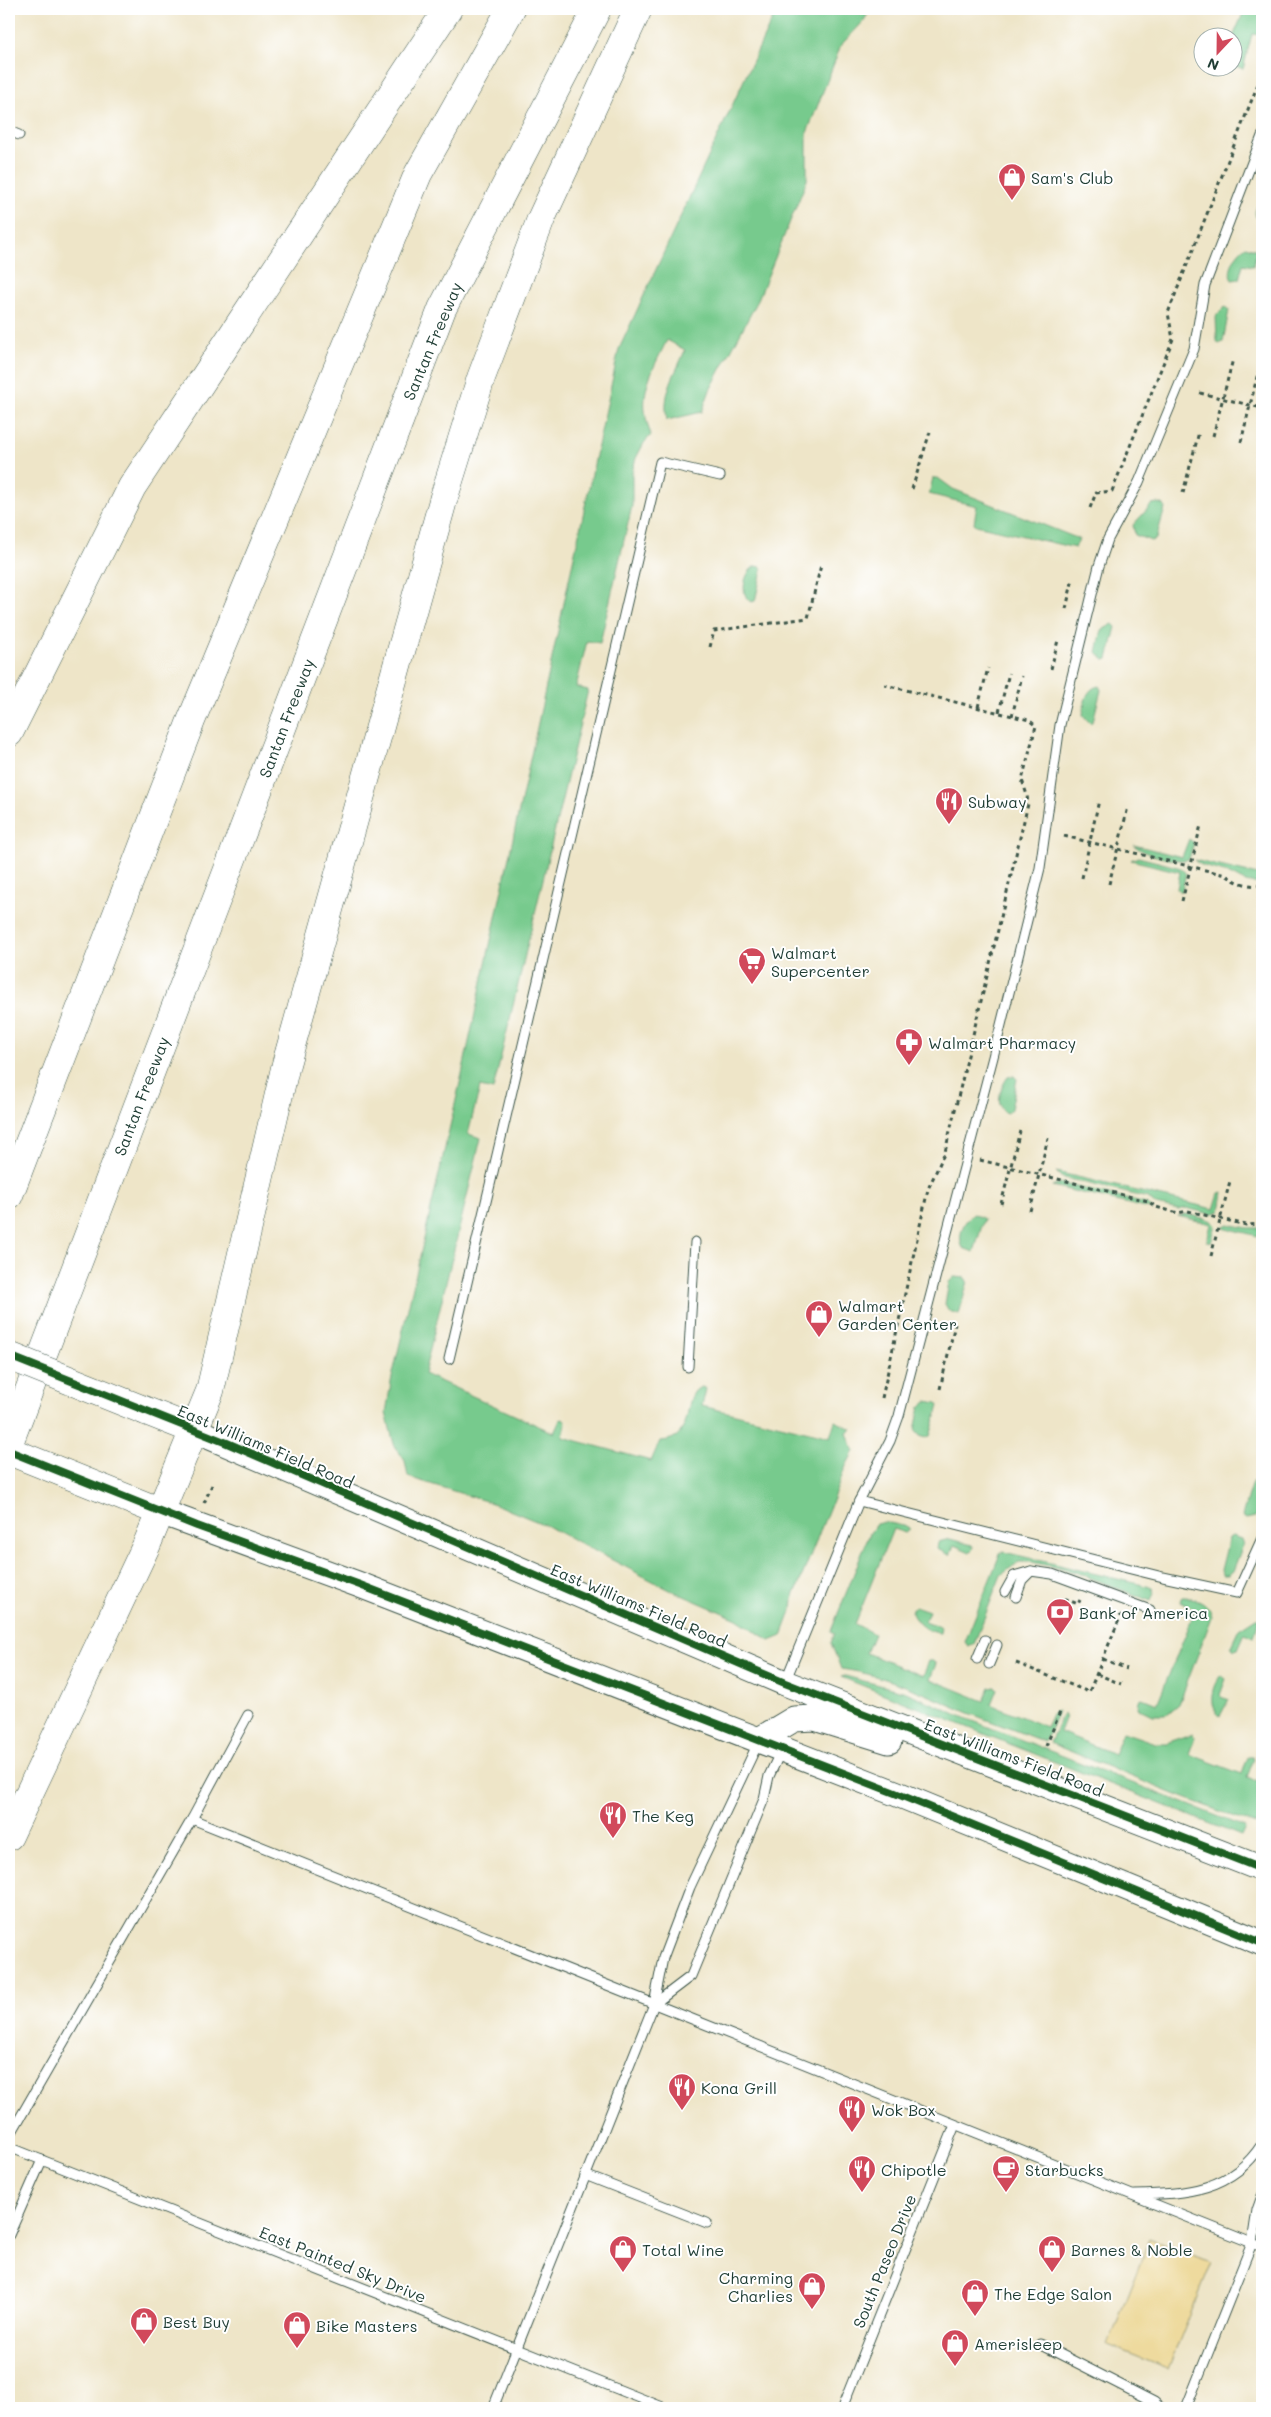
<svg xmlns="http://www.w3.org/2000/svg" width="1271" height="2417" font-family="Mali,sans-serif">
<rect width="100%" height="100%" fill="#fff"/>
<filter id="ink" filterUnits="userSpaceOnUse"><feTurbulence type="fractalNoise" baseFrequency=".02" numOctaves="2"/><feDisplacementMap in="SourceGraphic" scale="10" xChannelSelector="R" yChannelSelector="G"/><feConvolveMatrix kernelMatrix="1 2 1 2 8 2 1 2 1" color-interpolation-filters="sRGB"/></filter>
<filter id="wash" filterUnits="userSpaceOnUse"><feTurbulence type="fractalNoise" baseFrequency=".0096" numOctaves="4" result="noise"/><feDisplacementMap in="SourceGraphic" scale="20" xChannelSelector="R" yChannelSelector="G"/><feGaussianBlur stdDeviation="1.12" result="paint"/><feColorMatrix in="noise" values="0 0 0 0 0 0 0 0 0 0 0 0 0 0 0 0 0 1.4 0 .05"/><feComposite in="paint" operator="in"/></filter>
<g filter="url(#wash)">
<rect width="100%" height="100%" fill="#eee5c8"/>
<!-- green -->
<g fill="#77ca8d" stroke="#4b8460">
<path d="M 777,9 L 871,9 L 863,22 L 841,45 L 807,133 L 807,180 L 757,302 L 710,390 L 702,412 L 667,420 C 662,391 675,376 685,350 L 667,340 C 650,375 636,396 651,435 L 644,443 L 636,458 L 632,472 L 632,506 L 600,643 L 587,641 L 576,687 L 588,690 L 493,1090 L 480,1087 L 468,1134 L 481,1138 L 424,1374 L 554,1433 L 560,1420 L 563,1419 L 566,1423 L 563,1437 L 651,1461 L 660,1441 C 699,1440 679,1393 702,1387 L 706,1389 L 702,1406 L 830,1437 L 835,1421 L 852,1429 L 847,1433 L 854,1451 L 846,1466 L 793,1599 L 792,1609 L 782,1636 L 770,1641 L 737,1619 L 670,1590 L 543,1524 L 492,1503 L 408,1477 L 405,1461 L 394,1444 L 386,1413 L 391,1382 L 462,1074 L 619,349 Z"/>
<polygon points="1245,9 1262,9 1262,35 1252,34 1243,69 1234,65 1233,37"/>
<polygon points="1262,192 1262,222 1256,217 1255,212"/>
<path d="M 1246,246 L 1257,250 L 1253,266 L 1243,264 L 1239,279 L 1232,280 C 1226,270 1237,251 1246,246 Z"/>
<polygon points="1225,307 1229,310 1223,342 1219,344 1217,341 1216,316"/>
<polygon points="933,478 938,478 953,489 1079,539 1075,548 976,525 974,523 977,506 929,494"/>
<polygon points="1158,503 1164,505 1165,508 1156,539 1151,541 1135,535 1133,525 1152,504"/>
<path d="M 756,566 L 761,567 L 762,570 L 755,601 L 751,602 C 739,595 744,571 756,566 Z"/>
<polygon points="1113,624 1116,627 1108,659 1104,660 1097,652 1102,630"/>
<path d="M 1099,686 L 1101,690 L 1093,721 L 1090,723 L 1083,715 C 1084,703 1086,688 1099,686 Z"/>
<path d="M 1189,839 L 1194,843 L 1189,859 C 1177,863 1143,855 1134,845 L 1182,857 Z"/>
<polygon points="1138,857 1181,868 1186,874 1182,890 1180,892 1177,889 1180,872 1131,860"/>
<path d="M 1194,860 L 1262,876 L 1262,882 C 1245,887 1238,876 1224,872 C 1213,868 1203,868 1194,860 Z"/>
<path d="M 1014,1076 L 1017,1079 L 1011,1109 L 1007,1113 L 1004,1112 C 995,1104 1001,1086 1008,1077 Z"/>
<polygon points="1056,1172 1214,1209 1219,1193 1223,1192 1220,1211 1211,1214 1186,1208 1178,1210 1156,1205 1148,1198 1061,1177"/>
<polygon points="1060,1183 1146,1204 1154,1210 1052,1186"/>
<path d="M 974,1214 L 984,1219 L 974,1252 L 963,1248 C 957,1237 963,1220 974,1214 Z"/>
<polygon points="1186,1214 1210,1220 1216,1225 1211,1243 1207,1241 1211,1224 1178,1216"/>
<polygon points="1228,1224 1247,1228 1262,1228 1262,1237 1222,1227"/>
<polygon points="954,1277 966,1278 968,1281 959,1314 949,1311 945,1304 949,1282"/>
<polygon points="927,1401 937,1403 939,1406 930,1436 926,1438 920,1436 915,1430 920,1407"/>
<polygon points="1259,1479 1262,1481 1262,1499 1255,1517 1246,1519 1242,1516 1252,1482"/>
<path d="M 885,1522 L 908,1527 L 910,1530 L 905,1533 L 893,1529 L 855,1624 L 874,1634 L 866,1653 L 923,1676 L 929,1661 L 933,1661 L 936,1664 L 930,1679 L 984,1701 L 990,1687 L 995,1686 L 997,1689 L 991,1704 L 1046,1727 L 1053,1712 L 1058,1711 L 1045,1742 C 1020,1732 994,1723 969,1713 C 927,1695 887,1675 841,1669 L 831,1643 L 835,1633 L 831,1631 L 870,1533 L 876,1524 Z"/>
<polygon points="1232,1536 1241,1539 1243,1545 1233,1571 1228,1575 1222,1575 1221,1570 1229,1538"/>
<polygon points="950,1539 972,1545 974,1548 970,1552 954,1545 950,1555 937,1549 938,1542"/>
<polygon points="1004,1552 1147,1586 1152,1588 1154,1593 1151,1601 1075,1572 1032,1562 1019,1562 1001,1575 974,1644 968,1646 965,1642 1000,1554"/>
<path d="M 1182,1597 C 1195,1597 1210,1602 1212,1617 L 1179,1704 L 1166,1715 L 1152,1715 L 1138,1708 L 1139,1700 L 1142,1698 L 1157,1704 L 1196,1609 L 1180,1602 Z"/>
<path d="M 915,1606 L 929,1611 L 925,1621 L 941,1627 L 940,1633 C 928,1633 915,1623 911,1611 Z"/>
<polygon points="1256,1618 1259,1618 1254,1637 1245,1633 1238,1649 1234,1650 1231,1646 1239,1629"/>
<path d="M 1221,1675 L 1226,1679 L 1220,1695 L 1229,1699 L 1220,1716 C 1208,1707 1213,1685 1221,1675 Z"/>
<polygon points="845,1676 906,1692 968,1719 1245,1827 1241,1836 841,1677"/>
<polygon points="1063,1713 1066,1716 1060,1732 1114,1754 1123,1732 1155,1743 1166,1743 1192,1734 1195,1737 1189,1754 1242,1774 1248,1757 1252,1757 1254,1759 1247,1777 1262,1783 1262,1827 1174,1794 1050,1743"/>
</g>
<!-- sand -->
<polygon fill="#eeda9e" stroke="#868c69" points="1150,2238 1211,2262 1168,2369 1108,2345"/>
</g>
<g filter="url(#ink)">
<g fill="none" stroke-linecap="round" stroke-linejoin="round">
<!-- service casing -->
<g stroke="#3e564a" stroke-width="11">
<g id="service">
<polyline points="9,131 19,135"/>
<polyline points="449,1359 660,462 720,476"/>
<polyline points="688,1367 695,1242"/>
<polyline points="859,1501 1163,1577 1237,1593 1262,1538"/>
<polyline points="1005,1592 1014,1576 1031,1571 1052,1574 1150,1610"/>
<polyline points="1016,1597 1022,1580 1031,1571"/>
<polyline points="977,1659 985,1640"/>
<polyline points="989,1664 997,1645"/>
<polyline points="785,1682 859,1501 890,1441 899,1416 993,1057 1040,868 1060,725 1099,566 1108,539 1139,482 1194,349 1205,285 1262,136"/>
<polyline points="192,1819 1262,2247"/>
<polyline points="654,2004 691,1976 764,1799 769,1776 781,1751"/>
<polyline points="9,2137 192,1819 248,1715"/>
<polyline points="9,2147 665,2408"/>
<polyline points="585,2175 707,2223"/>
<path d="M 1135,2195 C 1186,2194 1232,2191 1262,2144"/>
<polyline points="9,2235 42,2160"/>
<polyline points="1040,2344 1154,2402 1161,2408"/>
<polyline points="493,2408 654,2004 663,1958 690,1887 759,1741"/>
<polyline points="842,2408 955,2125"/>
<polyline points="1186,2408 1252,2243 1257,2210 1262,2196"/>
</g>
</g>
<!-- secondary casing -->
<g stroke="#3e564a" stroke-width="27">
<g id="secondary">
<polyline points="194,1430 785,1683 1262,1869"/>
<polyline points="161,1512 360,1585 895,1793 1262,1943"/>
<polyline points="759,1740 794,1719 815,1718 889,1741"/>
</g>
</g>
<!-- primary casing -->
<g stroke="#3e564a" stroke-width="29">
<g id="primary">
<polyline points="146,1411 194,1430"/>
<polyline points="9,1451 161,1512"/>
</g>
</g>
<!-- motorway casing -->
<g stroke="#3e564a" stroke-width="29">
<g id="motorway">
<polyline points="9,733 132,487 448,9"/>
<polyline points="9,1195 191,721 418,174 511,9"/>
<polyline points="9,1443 442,309 597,9"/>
<polyline points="9,1836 147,1544 210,1391 286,1064 444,497 481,378 541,219 638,9"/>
</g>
</g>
<!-- path -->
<g stroke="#3e564a" stroke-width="3" stroke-dasharray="4 4" stroke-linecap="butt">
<polyline points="1200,393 1262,408"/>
<polyline points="1213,436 1233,359"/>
<polyline points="1241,442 1260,365"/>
<polyline points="1259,447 1262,433"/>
<polyline points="912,489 930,432"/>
<polyline points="1183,493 1199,432"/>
<polyline points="1090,508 1096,493 1112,491 1173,339 1168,313 1258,84 1262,57"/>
<polyline points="1066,609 1073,578"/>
<polyline points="710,647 714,631 808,618 821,565"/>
<polyline points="1051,669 1058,640"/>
<polyline points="978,707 988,668"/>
<polyline points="999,712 1009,673"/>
<polyline points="1012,716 1022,676"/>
<path d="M 1064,836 L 1226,875 C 1236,883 1250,887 1262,885"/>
<polyline points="1082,878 1099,800"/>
<polyline points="1109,884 1128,807"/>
<polyline points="1182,901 1201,825"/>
<polyline points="980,1160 1148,1201 1156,1207 1178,1213 1188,1211 1246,1225 1262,1224"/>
<polyline points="1001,1204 1020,1131"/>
<polyline points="1030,1211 1048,1138"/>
<polyline points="1211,1256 1230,1181"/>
<polyline points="940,1389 955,1324"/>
<polyline points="882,1398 928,1189 945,1152 1028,804 1027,795 1022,780 1036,726 1029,720 885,685"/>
<polyline points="204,1503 212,1485"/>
<polyline points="1065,1600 1066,1599 1078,1604 1080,1600"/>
<polyline points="1103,1659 1127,1669"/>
<polyline points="1016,1663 1089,1692 1121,1615"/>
<polyline points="1097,1674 1121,1684"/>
<polyline points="1046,1746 1060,1712"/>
</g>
<!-- service -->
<use href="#service" stroke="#fff" stroke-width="9"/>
<!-- secondary -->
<use href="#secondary" stroke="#fff" stroke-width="25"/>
<!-- primary -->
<use href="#primary" stroke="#fff" stroke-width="28"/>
<!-- motorway -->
<use href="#motorway" stroke="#fff" stroke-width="28"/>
<!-- primary-bridge casing -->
<g stroke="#3e564a" stroke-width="29" stroke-linecap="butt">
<polyline id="primary-bridge" points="9,1356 146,1411"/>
</g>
<!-- primary-bridge -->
<use href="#primary-bridge" stroke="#fff" stroke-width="28"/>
<!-- cycleway casing -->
<g stroke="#fff" stroke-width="11">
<g id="cycleway">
<polyline points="9,1356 227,1443 785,1683 1262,1869"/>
<polyline points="9,1451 197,1526 360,1585 895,1793 1262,1943"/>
</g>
</g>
<!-- cycleway -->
<use href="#cycleway" stroke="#1b5e20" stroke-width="8"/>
</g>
</g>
<!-- icons -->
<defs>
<g id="shop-pin" transform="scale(1.4375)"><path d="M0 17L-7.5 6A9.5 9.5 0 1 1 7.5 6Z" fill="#d1495b" stroke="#fff"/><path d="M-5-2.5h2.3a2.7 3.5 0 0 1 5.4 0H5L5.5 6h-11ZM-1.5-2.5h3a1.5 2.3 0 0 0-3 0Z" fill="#fff"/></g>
<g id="restaurant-pin" transform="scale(1.4375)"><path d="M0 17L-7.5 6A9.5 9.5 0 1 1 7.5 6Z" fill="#d1495b" stroke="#fff"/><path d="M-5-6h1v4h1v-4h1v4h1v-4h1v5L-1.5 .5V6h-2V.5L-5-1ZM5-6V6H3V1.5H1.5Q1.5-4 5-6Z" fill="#fff"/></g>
<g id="supermarket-pin" transform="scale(1.4375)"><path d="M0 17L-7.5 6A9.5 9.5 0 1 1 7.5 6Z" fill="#d1495b" stroke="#fff"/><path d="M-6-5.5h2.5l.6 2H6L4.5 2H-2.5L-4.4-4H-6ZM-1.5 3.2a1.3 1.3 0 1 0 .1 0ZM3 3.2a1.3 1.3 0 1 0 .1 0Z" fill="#fff"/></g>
<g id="pharmacy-pin" transform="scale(1.4375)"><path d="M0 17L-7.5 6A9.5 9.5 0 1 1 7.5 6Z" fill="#d1495b" stroke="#fff"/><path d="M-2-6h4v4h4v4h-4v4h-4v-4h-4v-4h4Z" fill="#fff"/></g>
<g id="bank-pin" transform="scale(1.4375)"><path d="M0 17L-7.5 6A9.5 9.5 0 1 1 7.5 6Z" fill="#d1495b" stroke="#fff"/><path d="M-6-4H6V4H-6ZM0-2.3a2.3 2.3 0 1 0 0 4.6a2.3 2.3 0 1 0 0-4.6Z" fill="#fff"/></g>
<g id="cafe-pin" transform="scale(1.4375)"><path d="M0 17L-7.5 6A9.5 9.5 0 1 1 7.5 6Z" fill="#d1495b" stroke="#fff"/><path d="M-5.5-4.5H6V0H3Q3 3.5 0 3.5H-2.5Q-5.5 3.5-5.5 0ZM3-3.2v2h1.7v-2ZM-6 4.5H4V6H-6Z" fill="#fff"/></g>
</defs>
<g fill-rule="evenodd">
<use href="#shop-pin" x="1012" y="177"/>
<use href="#restaurant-pin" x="949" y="801"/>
<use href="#supermarket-pin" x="752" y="961"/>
<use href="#pharmacy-pin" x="909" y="1042"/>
<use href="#shop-pin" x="819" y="1314"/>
<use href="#bank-pin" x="1060" y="1612"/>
<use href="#restaurant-pin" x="613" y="1815"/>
<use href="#restaurant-pin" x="682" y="2087"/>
<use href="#restaurant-pin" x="852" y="2109"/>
<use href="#restaurant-pin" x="862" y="2169"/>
<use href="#cafe-pin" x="1006" y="2169"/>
<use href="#shop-pin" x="623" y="2249"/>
<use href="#shop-pin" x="1052" y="2249"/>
<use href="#shop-pin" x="812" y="2286"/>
<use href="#shop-pin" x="975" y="2293"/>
<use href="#shop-pin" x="144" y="2321"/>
<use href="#shop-pin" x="297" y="2325"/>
<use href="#shop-pin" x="955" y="2343"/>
</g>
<g text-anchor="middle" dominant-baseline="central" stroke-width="4" stroke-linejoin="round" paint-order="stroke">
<!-- poi labels -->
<g font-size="16" fill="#1f3d34" stroke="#fff" text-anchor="start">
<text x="1031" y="177">Sam's Club</text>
<text x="968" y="801">Subway</text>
<text x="771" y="952">Walmart<tspan x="771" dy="18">Supercenter</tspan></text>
<text x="928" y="1042">Walmart Pharmacy</text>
<text x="838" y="1305">Walmart<tspan x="838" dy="18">Garden Center</tspan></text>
<text x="1079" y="1612">Bank of America</text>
<text x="632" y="1815">The Keg</text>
<text x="701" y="2087">Kona Grill</text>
<text x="871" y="2109">Wok Box</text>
<text x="881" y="2169">Chipotle</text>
<text x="1025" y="2169">Starbucks</text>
<text x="642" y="2249">Total Wine</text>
<text x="1071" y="2249">Barnes &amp; Noble</text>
<text x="793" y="2277" text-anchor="end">Charming<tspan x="793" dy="18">Charlies</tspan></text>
<text x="994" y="2293">The Edge Salon</text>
<text x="163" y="2321">Best Buy</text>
<text x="316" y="2325">Bike Masters</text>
<text x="974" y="2343">Amerisleep</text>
</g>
<!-- street labels -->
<g font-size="16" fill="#1f3d34" stroke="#fff">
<text transform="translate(432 341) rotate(-67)">Santan Freeway</text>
<text transform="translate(286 718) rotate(-69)">Santan Freeway</text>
<text transform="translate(141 1096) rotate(-69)">Santan Freeway</text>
<text transform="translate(266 1446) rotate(23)">East Williams Field Road</text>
<text transform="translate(639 1605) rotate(23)">East Williams Field Road</text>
<text transform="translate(1014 1757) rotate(21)">East Williams Field Road</text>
<text transform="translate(884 2261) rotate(-68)">South Paseo Drive</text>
<text transform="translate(343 2264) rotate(22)">East Painted Sky Drive</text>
</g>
</g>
<!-- margin -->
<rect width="1271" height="2417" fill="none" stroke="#fff" stroke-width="30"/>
<!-- north arrow -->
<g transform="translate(1218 52) rotate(202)"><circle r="24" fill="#ffffff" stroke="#a5b1ae"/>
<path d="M0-4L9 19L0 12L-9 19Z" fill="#d1495b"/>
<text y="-8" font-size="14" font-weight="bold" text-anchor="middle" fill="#1f3d34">N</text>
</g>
</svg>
